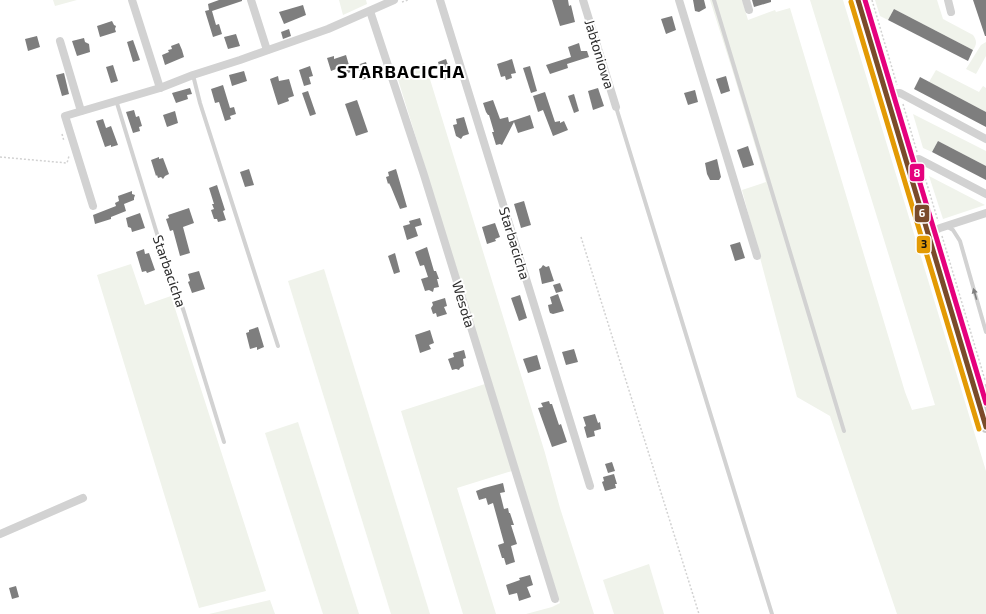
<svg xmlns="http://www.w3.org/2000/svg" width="986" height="614" font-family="'Exo 2',sans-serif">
<rect width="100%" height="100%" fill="#fff"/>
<!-- green -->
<g fill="#f0f3eb">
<polygon points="53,0 77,0 55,6"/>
<polygon points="339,0 366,0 367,4 343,15"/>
<polygon points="710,0 742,0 748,20 775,10 776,12 790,8 905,392 912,410 935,405 810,0 843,0 986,471 986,614 897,614 830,416 797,397 742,190 766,182 732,69"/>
<path d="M 875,0 L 937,0 L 943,19 L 973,35 C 977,41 977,44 973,50 L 894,9 L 888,20 L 880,16 Z"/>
<polygon points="986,42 986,56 976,74 966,69 981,45"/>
<polygon points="425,63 545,453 560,508 594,614 526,614 552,607 560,603 396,73"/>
<polygon points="936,70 979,92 983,86 986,88 986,112 929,82"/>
<polygon points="913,114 986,151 986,166 938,141 932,152 923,148"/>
<polygon points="929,176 985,205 943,219"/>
<polygon points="131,264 145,305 171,296 266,591 199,608 97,275"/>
<polygon points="324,269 430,614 391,614 288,281"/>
<polygon points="485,384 512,471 457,488 496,614 463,614 401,411"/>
<polygon points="298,422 359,614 323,614 265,433"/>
<polygon points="649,564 664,614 614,614 603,580"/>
<polygon points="270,600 275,614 209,614"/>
</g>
<!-- building -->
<g fill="#7e7e7e">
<polygon points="219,0 242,0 242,1 212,11 216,25 219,24 222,34 213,37 205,11 209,10 208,4"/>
<polygon points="552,0 568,0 569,6 571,5 575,22 560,26"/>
<polygon points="693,0 704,0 706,8 699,12 695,11"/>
<polygon points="752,0 771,0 771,2 754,7"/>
<polygon points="973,0 986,0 986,36 985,36"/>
<polygon points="303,5 306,15 284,24 279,12"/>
<polygon points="894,9 973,50 968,61 888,20"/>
<polygon points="672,16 676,30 666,34 661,19"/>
<polygon points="112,21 114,25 116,26 115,29 116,32 100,37 97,26"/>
<polygon points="289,29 291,36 283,39 281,32"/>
<polygon points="236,34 240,46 228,49 224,37"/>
<polygon points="37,36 40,47 28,51 25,39"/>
<polygon points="84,38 85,42 89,44 90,52 77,56 72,41"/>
<polygon points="133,40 140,60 133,62 127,42"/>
<polygon points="179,43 182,50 184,57 165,65 162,55 169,52 168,50 172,49 171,46"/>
<polygon points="579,43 581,51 587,51 589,57 567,64 568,68 550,74 546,65 571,57 568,47"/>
<polygon points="346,55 351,72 339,76 336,69 331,71 327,58 334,56 334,59"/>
<polygon points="446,59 452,77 443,80 438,62"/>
<polygon points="512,59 516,73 511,74 512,78 506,80 505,76 501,77 497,64"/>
<polygon points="366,62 370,77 362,80 357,65"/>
<polygon points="113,65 118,81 111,83 106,67"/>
<polygon points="310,66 313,76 309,77 311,84 304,86 299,70"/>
<polygon points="530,66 537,91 531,93 523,68"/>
<polygon points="244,71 247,81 232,86 229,75"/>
<polygon points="64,73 69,94 62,96 56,75"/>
<polygon points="278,76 279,81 289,79 294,96 288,98 289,101 278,105 270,79"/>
<polygon points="726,76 730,91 721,94 716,79"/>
<polygon points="920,77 986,112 986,127 914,89"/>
<polygon points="223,85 230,108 234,107 236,114 230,116 231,119 225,121 219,102 215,103 211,89"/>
<polygon points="190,88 192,94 187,95 188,99 176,103 172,93"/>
<polygon points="598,88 604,106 593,110 588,91"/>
<polygon points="695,90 698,102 688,105 684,93"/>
<polygon points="308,91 316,114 310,116 302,93"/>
<polygon points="545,92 555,122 560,121 560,123 564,121 568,130 553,136 543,110 538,112 533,96"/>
<polygon points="574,94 579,111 574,113 568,96"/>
<polygon points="357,100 368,132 356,136 345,104"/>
<polygon points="493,100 500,119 508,117 509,122 530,115 534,128 518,133 514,122 502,145 500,144 496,145 492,132 494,132 489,115 488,115 486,112 483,103"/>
<polygon points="134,110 136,117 139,116 142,126 139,127 140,131 133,133 126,112"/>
<polygon points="175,111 178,123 167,127 163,115"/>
<polygon points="464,117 469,134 463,136 461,139 456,136 453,125 457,124 456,119"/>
<polygon points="103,119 106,128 111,126 118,145 111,147 111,145 105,147 96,121"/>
<polygon points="938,141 986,166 986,180 932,152"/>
<polygon points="748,146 754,165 743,168 737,150"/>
<polygon points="159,157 159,159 163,158 169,174 165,176 163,179 161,177 158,178 157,175 156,176 151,160"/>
<polygon points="717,159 721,177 719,180 710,180 707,174 705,163"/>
<polygon points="249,169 254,185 245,187 240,172"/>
<polygon points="396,169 407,207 400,209 391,187 389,183 388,184 386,177 389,176 388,172"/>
<polygon points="217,185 225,210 223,211 226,220 218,222 217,219 214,219 211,210 214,209 212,204 214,204 209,188"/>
<polygon points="132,191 132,194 135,195 134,198 134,200 124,204 126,211 111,217 111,219 95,224 93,215 116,206 115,203 119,201 118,196"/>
<polygon points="524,201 531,225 521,228 514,204"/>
<polygon points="189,208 194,223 183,227 190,253 180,256 173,230 170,231 166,219 169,218 168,215"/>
<polygon points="140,213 145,228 132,232 131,228 128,227 126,218"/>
<polygon points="420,218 422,225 415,227 418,236 407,240 403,226 410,224 409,221"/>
<polygon points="495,223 500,237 495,239 496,241 487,244 482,227"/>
<polygon points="740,242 745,258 735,261 730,245"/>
<polygon points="427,247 434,271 436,271 439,279 437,279 439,287 434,288 433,292 429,290 425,291 421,279 428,277 424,265 420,266 415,252"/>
<polygon points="144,249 145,254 149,253 155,270 147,273 146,271 142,272 136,252"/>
<polygon points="395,253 400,272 394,274 388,256"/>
<polygon points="543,265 546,267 549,266 554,281 542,284 539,269 541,268"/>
<polygon points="199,271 205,289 192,293 188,282 190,281 188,274"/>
<polygon points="560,283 563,291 556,293 553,285"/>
<polygon points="558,294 564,311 553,314 550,313 549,310 548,305 552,304 550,297"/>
<polygon points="520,295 527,318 519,321 511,298"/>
<polygon points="445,298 447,306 444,307 447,314 437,317 436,313 433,314 431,308 433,305 432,302"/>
<polygon points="258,327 264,347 257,350 257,347 250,349 246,333 249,332 249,330"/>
<polygon points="430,330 434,343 429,345 431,349 420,353 415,335"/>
<polygon points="574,349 578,362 566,365 562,352"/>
<polygon points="464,350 466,358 463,359 464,366 460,368 459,370 456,369 452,370 448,359 454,357 453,353"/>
<polygon points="537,355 541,369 528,373 523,359"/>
<polygon points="549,401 550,404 552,404 559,425 561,424 567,442 552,447 538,408 543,407 541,403"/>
<polygon points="595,414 598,423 600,422 601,429 594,431 595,436 587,438 584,427 586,426 583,417"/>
<polygon points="612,462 615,471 608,473 605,464"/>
<polygon points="614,474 617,484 615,484 616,488 605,491 602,482 604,481 603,477"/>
<polygon points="503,483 505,492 500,493 504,509 508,508 509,513 510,513 514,525 511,525 517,544 511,546 515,562 506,565 504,558 502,558 498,545 504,543 493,503 488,505 486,498 479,500 476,491 484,488"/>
<polygon points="530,575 533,585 527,587 531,597 519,601 517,593 509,595 506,585 520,580 519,578"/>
<polygon points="16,586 19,597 12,599 9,588"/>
</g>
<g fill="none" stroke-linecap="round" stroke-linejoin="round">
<!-- path -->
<g stroke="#d2d2d2" stroke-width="1.5" stroke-dasharray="2 2" stroke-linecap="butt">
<polyline points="872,0 897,85"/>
<polyline points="402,2 408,0"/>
<polyline points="903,104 917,152"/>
<polyline points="62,134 64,141"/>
<polyline points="0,157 67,163 69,156"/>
<polyline points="923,171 938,221"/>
<polyline points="942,236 985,380"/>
<polyline points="581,237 699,614"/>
</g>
<!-- lane -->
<g stroke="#d2d2d2" stroke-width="4">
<polyline points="714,0 844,431"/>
<polyline points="193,75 200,103 278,346"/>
<polyline points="116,100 158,237 184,312 224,442"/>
<polyline points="616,107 772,614"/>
<polyline points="946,226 953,230 960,241 986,332"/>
</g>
<!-- street -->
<g stroke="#d2d2d2" stroke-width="8">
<polyline points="132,0 160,88"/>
<polyline points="251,0 267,50"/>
<polyline points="440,0 590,486"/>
<polyline points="583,0 616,107"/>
<polyline points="679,0 757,256"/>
<polyline points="746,0 749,10"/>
<polyline points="948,0 951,12"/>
<polyline points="370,11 424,175 555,599"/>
<polyline points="60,41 81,111"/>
<polyline points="887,94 900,93 986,139"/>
<polyline points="907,162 919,159 986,194"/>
<polyline points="93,206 65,116 160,88 193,75 240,60 328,29 394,0"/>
<polyline points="928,234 940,228 986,213"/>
<polyline points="975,391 986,388"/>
<polyline points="0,534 83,498"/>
</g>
<!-- secondary -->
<polyline stroke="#cbcbcb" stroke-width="12" points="858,0 986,427"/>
<!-- bus-1 casing -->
<g stroke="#fff" stroke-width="8">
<polyline id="bus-1" points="858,0 986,427"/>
</g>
<!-- bus-2 casing -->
<g stroke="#fff" stroke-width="8">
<polyline id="bus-2" points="851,2 979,429"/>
</g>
<!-- bus-3 casing -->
<g stroke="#fff" stroke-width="8">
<polyline id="bus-3" points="865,0 986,403"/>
</g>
<!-- bus-1 -->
<use href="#bus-1" stroke="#7a4b2a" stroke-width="5"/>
<!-- bus-2 -->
<use href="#bus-2" stroke="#e39a04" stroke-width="5"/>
<!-- bus-3 -->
<use href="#bus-3" stroke="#e5007d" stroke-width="5"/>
</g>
<!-- one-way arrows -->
<defs><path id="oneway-solid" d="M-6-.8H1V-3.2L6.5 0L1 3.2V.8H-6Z"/></defs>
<use fill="#808080" href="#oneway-solid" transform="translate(975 294) rotate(-106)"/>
<g text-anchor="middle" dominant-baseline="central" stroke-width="4" stroke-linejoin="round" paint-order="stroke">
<!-- street labels -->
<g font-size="14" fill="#2d2d2d" stroke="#fff">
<text transform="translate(600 54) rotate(73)">Jabłoniowa</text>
<text transform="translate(515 243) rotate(73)">Starbacicha</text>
<text transform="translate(170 271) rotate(71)">Starbacicha</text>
<text transform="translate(464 304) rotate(73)">Wesoła</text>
</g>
<!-- district labels -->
<g font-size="18" font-weight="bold" letter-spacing="1" fill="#000" stroke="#fff">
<text x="401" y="71">STARBACICHA</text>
</g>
</g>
<g stroke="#fff" stroke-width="1.5">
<rect x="909" y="163" width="16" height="19" rx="4" fill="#e5007d"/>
<rect x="914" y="204" width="16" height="19" rx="4" fill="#7a4b2a"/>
<rect x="916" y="235" width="15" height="19" rx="4" fill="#e39a04"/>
</g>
<g font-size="11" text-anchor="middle" font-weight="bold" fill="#fff">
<text x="917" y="177">8</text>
<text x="922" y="217">6</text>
</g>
<g font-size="11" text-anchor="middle" font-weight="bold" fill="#111">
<text x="924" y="248">3</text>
</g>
</svg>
